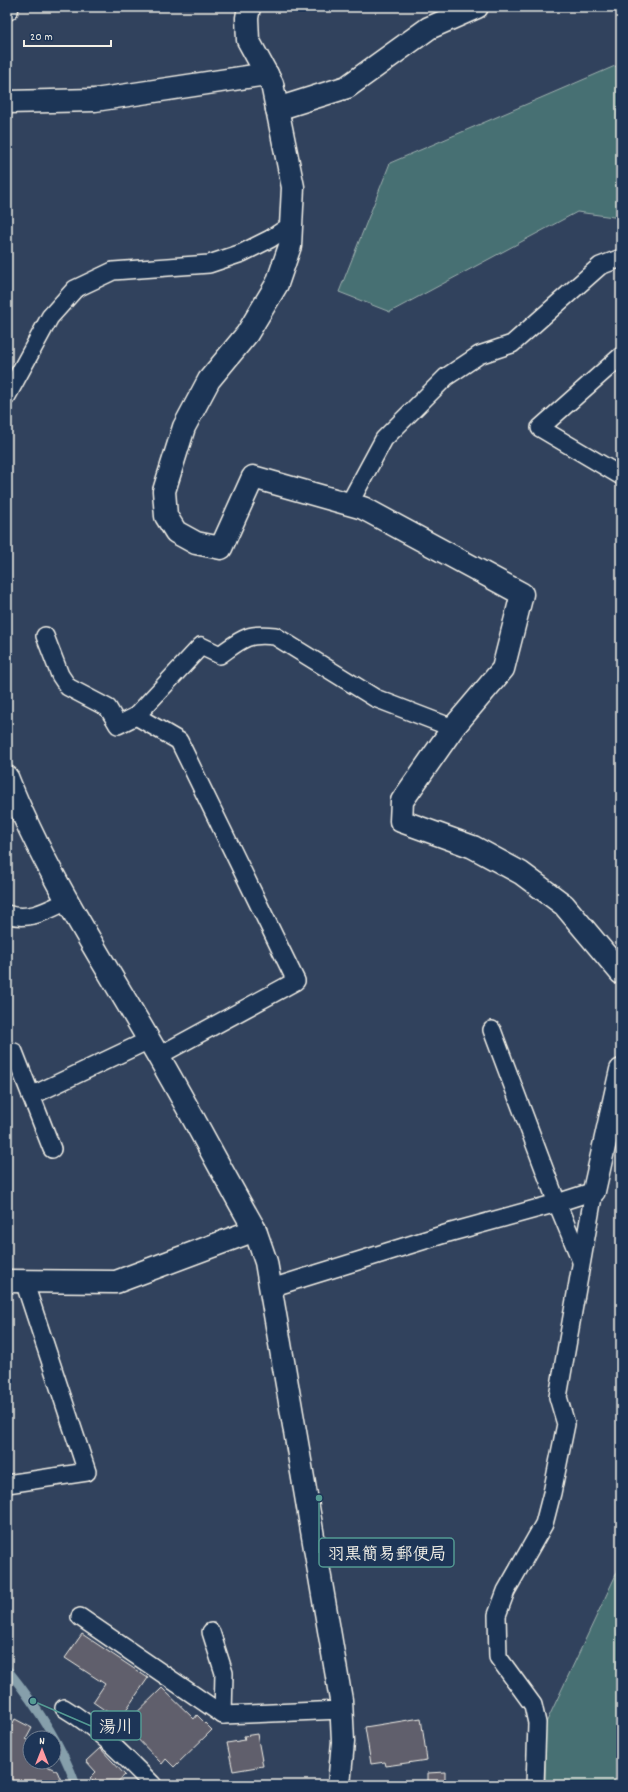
<svg xmlns="http://www.w3.org/2000/svg" width="628" height="1792" font-family="Dekko,'Klee One',sans-serif">
<rect width="100%" height="100%" fill="#31425d"/>
<filter id="ink" filterUnits="userSpaceOnUse"><feTurbulence type="fractalNoise" baseFrequency=".025" numOctaves="2"/><feDisplacementMap in="SourceGraphic" scale="8" xChannelSelector="R" yChannelSelector="G"/><feConvolveMatrix kernelMatrix="1 2 1 2 8 2 1 2 1" color-interpolation-filters="sRGB"/></filter>
<g filter="url(#ink)">
<!-- green -->
<g fill="#476f73" stroke="#9eb0ae">
<polygon points="615,66 621,68 621,218 577,212 390,312 339,292 390,163"/>
<polygon points="621,1564 621,1785 545,1785 545,1725"/>
</g>
<g fill="none" stroke-linecap="round" stroke-linejoin="round">
<!-- stream -->
<path stroke="#869fab" stroke-width="9" d="M 7,1669 C 35,1704 61,1742 76,1785"/>
</g>
<!-- building -->
<g fill="#615f6c" stroke="#f4f1e8">
<polygon points="82,1634 148,1678 119,1720 93,1702 105,1684 65,1658"/>
<polygon points="162,1688 194,1719 197,1715 212,1730 174,1767 166,1759 162,1764 124,1725"/>
<polygon points="421,1718 427,1760 386,1766 385,1762 371,1764 365,1727"/>
<polygon points="15,1719 32,1728 26,1739 30,1741 30,1762 39,1762 57,1771 63,1785 11,1785 7,1783 8,1772 7,1772 7,1734"/>
<polygon points="257,1734 263,1766 233,1771 227,1743 245,1740 244,1736"/>
<polygon points="100,1748 125,1775 114,1785 97,1785 90,1778 96,1772 86,1761"/>
<polygon points="445,1772 445,1785 428,1785 428,1773"/>
</g>
<g fill="none" stroke-linecap="round" stroke-linejoin="round">
<!-- lane casing -->
<g stroke="#f4f1e8" stroke-width="20">
<g id="lane">
<polyline points="621,356 540,428 621,476"/>
<polyline points="7,396 50,317 75,289 113,271 209,264 242,253 270,239 291,225"/>
<polyline points="349,504 384,439 446,377 479,355 512,344 600,266 621,258"/>
<polyline points="45,636 60,675 68,687 108,708 118,725 136,716 179,741 296,981 158,1056"/>
<path d="M 136,716 L 201,646 L 220,655 C 242,639 246,633 275,636 L 375,698 L 453,728"/>
<path d="M 7,914 C 28,922 48,910 67,901"/>
<polyline points="492,1030 557,1203 581,1261"/>
<polyline points="7,1050 14,1052 52,1149"/>
<polyline points="31,1096 149,1040"/>
<polyline points="271,1288 448,1233 557,1203 594,1191 558,1397 566,1424 552,1493 544,1524 506,1591 497,1615 498,1657 533,1705 537,1723 535,1785"/>
<polyline points="7,1484 87,1472 24,1281"/>
<polyline points="80,1617 223,1715 341,1710"/>
<polyline points="211,1632 224,1673 223,1715"/>
<path d="M 64,1708 C 99,1729 125,1757 153,1785"/>
</g>
</g>
<!-- street casing -->
<g stroke="#f4f1e8" stroke-width="25">
<g id="street">
<polyline points="249,7 247,18 248,40 272,84 293,187 290,246 277,284 247,334 209,380 184,427 164,491 166,516 176,532 196,543 221,548 253,477 363,508 522,594 503,669 453,728 402,801 401,821 473,847 521,873 564,905 621,973"/>
<polyline points="7,9 7,7"/>
<polyline points="7,102 95,100 267,74"/>
<polyline points="277,109 347,87 429,28 477,7"/>
<path d="M 7,777 C 43,868 97,951 146,1035 C 184,1099 218,1165 255,1230 L 266,1262 L 341,1700 L 343,1742 L 339,1785"/>
<polyline points="594,1191 621,1070"/>
<polyline points="7,1281 116,1282 255,1230"/>
</g>
</g>
<!-- lane -->
<use href="#lane" stroke="#1d3557" stroke-width="17"/>
<!-- street -->
<use href="#street" stroke="#1d3557" stroke-width="22"/>
</g>
</g>
<!-- callouts -->
<path fill="none" stroke="#549b93" stroke-width="1.5" d="M319 1498L319 1553M33 1701L91 1726"/>
<g fill="#549b93" stroke="#1d3557" stroke-width="1.5">
<circle cx="319" cy="1498" r="4"/>
<circle cx="33" cy="1701" r="4"/>
</g>
<g fill="#1d3557" stroke="#549b93" stroke-width="1.5">
<rect x="319" y="1538" width="135" height="29" rx="4"/>
<rect x="91" y="1711" width="50" height="29" rx="4"/>
</g>
<g font-size="17" text-anchor="middle" font-weight="bold" fill="#f4f1e8">
<text x="387" y="1559">羽黒簡易郵便局</text>
<text x="116" y="1732">湯川</text>
</g>
<!-- margin -->
<rect width="628" height="1792" fill="none" stroke="#1d3557" stroke-width="24"/>
<rect x="12" y="12" width="604" height="1768" fill="none" stroke="#f4f1e8" stroke-width="1.5" filter="url(#ink)"/>
<!-- north arrow -->
<g transform="translate(42 1750)"><circle r="19" fill="#1d3557" stroke="#738091"/>
<path d="M0-3L7 15L0 10L-7 15Z" fill="#ff9aa2"/>
<text y="-6" font-size="11" font-weight="bold" text-anchor="middle" fill="#f4f1e8">N</text>
</g>
<!-- scale -->
<path d="M24 40v6h87v-6" fill="none" stroke="#f4f1e8" stroke-width="2"/>
<text x="30" y="40" font-size="12" fill="#f4f1e8" stroke="#1d3557" stroke-width="3" paint-order="stroke">20 m</text>
</svg>
